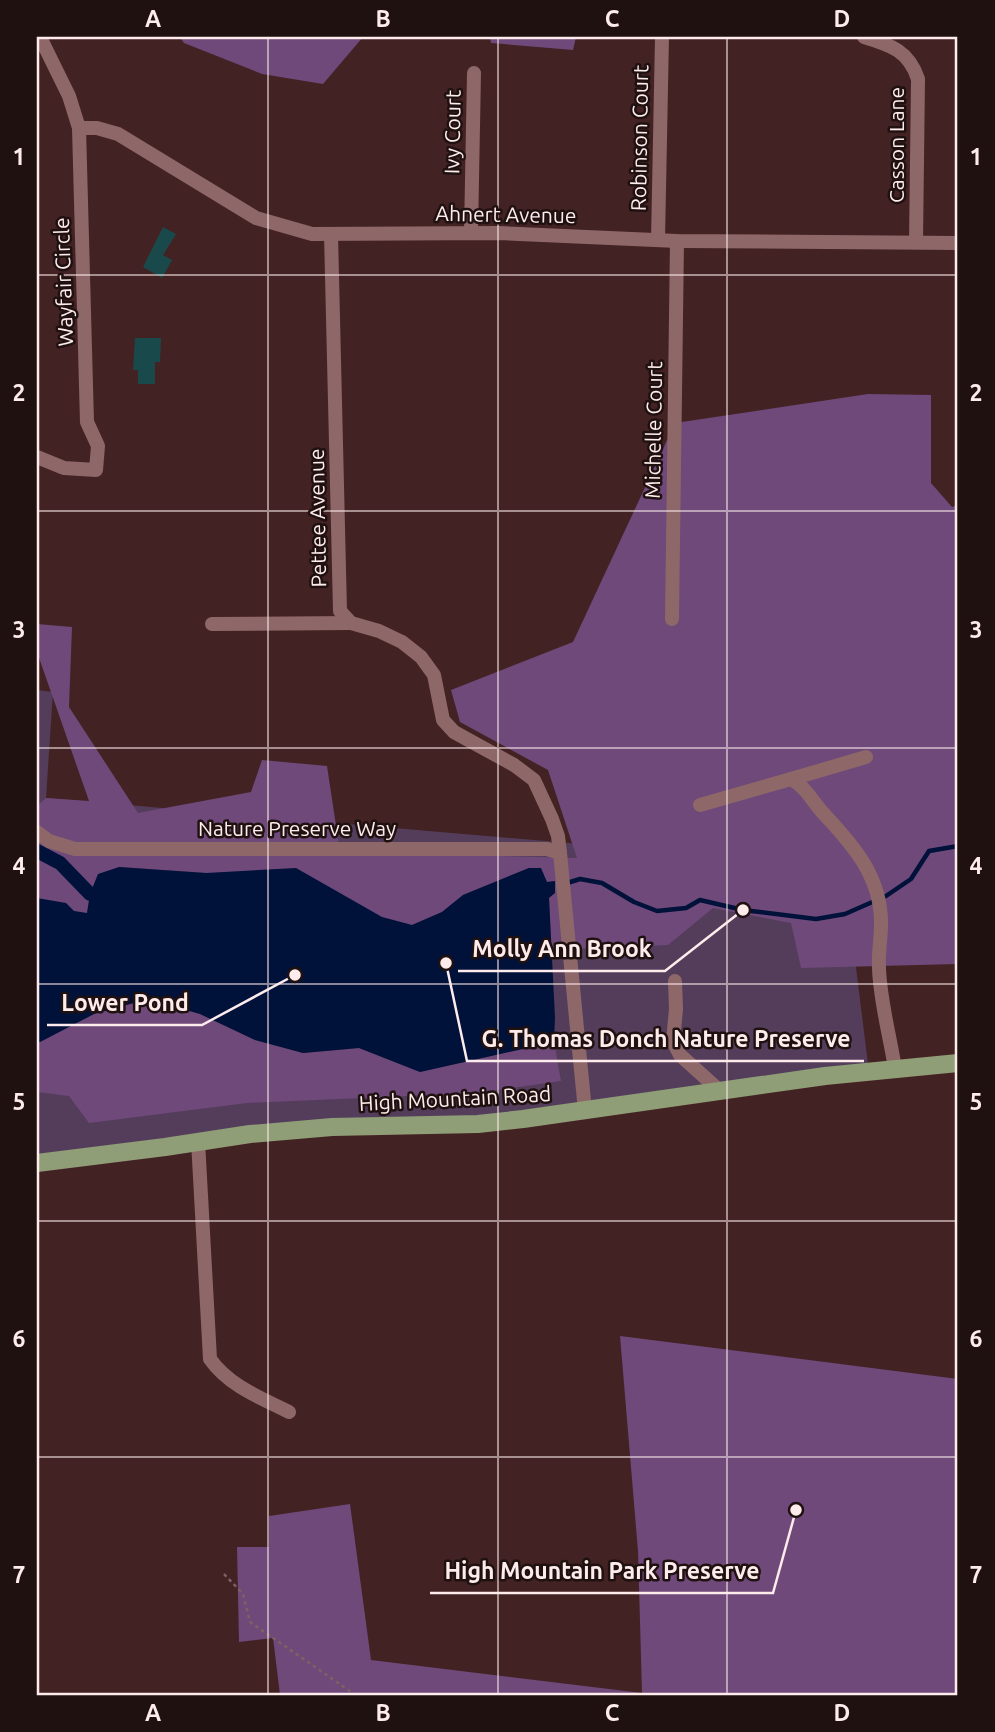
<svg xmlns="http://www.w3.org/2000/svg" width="995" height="1732" font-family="Ubuntu,sans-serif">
<rect width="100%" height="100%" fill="#432223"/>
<!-- green -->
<polygon fill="#543d5b" points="37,690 53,692 46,798 626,848 842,855 869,1072 425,1124 37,1163"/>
<!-- forest -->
<g fill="#6e497a">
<polygon points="180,37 363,37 323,84 262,74 184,43"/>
<polygon points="490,37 576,37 573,50 491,43"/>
<polygon points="868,394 931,395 931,483 952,507 958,505 958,964 801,968 791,923 713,908 668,945 551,950 549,897 554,881 547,882 529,868 463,895 442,912 412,925 206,873 119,867 90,894 87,914 74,911 37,898 37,806 46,798 89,801 37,652 37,624 72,627 69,707 138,813 251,792 262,760 327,766 340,852 577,858 548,770 460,722 451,690 573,642 675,423"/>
<polygon points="148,999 200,1014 255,1040 303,1053 359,1048 420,1072 554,1042 561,1081 476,1093 247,1103 89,1123 69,1096 37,1092 37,1042 40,1042 94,1014"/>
<polygon points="620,1336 958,1379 958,1695 280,1695 273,1638 239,1642 237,1547 269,1547 269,1516 350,1504 371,1660 642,1693 638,1551"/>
</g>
<!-- water -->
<polygon fill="#00113a" points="119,867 206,873 296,868 382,917 412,925 442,912 463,895 529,868 541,868 547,882 555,881 555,893 549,898 555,1018 554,1042 420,1072 359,1048 303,1053 255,1040 200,1014 148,999 94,1014 40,1042 37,1042 37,898 66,903 74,911 87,913 90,894 98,874"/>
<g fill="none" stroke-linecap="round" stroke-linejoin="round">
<!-- stream -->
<polyline stroke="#00113a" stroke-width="4.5" points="564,884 580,879 602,883 634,902 657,911 686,908 700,900 743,910 816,919 845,914 886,896 911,879 929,851 958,846"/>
<!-- canal -->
<polyline stroke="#00113a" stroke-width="14" points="37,851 60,863 90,894"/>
</g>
<!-- building -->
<g fill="#1a494b">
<polygon points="163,227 176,234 163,255 172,260 162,278 143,267"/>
<polygon points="135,338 161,338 160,362 155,362 155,384 138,384 138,370 133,370"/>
</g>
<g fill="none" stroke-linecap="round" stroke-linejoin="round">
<!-- path -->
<polyline stroke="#7e6162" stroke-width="2.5" stroke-dasharray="3.5 3.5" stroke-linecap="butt" points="224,1574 243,1594 250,1622 354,1694 363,1695"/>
<!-- minor -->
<g stroke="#8e6768" stroke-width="14">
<path d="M 864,37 C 891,45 909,51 918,79 L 916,242"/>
<polyline points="79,128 97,128 118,134 256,218 312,234 499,233 677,241 958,243"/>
<polyline points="471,233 474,73"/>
<polyline points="331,234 340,611 351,623 379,631 402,642 421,657 434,675 443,720 454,732 514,765 534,780 552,819 558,836 560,853 585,1111"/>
<polyline points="658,240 662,37"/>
<polyline points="37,457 64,468 96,470 98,446 87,422 79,128 69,96 40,37"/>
<polyline points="672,619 677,241"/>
<polyline points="212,624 351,623"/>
<polyline points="791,779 866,757"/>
<path d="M 700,805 L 791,779 C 806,787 812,801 824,814 C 854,846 882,878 881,925 C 881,939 878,953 879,968 C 880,1001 890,1036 895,1069"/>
<polyline points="37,832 49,841 75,849 547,849 560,853"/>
<polyline points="675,981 676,1009 673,1041 680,1055 720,1091"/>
<path d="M 198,1141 L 210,1359 C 229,1386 261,1398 289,1412"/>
</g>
<!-- major -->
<polyline stroke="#8f9e76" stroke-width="18" points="37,1163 165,1147 250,1134 332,1127 478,1124 523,1119 825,1076 958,1063"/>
</g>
<!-- grid -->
<path fill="none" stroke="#feebeb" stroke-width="2" stroke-opacity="0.55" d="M 268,37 L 268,1695M 498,37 L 498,1695M 727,37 L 727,1695M 37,275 L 958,275M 37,511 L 958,511M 37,748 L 958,748M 37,984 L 958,984M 37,1221 L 958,1221M 37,1457 L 958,1457"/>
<g text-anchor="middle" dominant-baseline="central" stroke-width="5" stroke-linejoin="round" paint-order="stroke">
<!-- street labels -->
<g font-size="21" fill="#feebeb" stroke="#201111">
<text transform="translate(452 132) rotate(-89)">Ivy Court</text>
<text transform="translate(639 138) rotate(-89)">Robinson Court</text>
<text transform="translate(896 145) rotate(-90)">Casson Lane</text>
<text transform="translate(506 214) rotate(1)">Ahnert Avenue</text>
<text transform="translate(63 282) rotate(-92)">Wayfair Circle</text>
<text transform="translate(653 430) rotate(-89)">Michelle Court</text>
<text transform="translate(317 518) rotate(-91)">Pettee Avenue</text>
<text x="297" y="828">Nature Preserve Way</text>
<text transform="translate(455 1098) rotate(-3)">High Mountain Road</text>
</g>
</g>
<!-- callouts -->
<path fill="none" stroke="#feebeb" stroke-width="2.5" d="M743 910L665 971H458M295 975L202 1025H47M446 963L467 1061H864M796 1510L773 1593H430"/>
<g fill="#feebeb" stroke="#201111" stroke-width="2.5">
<circle cx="743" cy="910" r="7"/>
<circle cx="295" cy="975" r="7"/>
<circle cx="446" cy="963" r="7"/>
<circle cx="796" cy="1510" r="7"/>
</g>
<g font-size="23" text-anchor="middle" font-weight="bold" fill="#feebeb" stroke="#201111" stroke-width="5" stroke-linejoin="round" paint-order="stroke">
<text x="562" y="957">Molly Ann Brook</text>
<text x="125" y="1011">Lower Pond</text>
<text x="666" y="1047">G. Thomas Donch Nature Preserve</text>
<text x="602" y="1579">High Mountain Park Preserve</text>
</g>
<!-- border -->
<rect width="995" height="1732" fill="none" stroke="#201111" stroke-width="77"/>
<rect x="38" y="38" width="918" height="1656" fill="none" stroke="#feebeb" stroke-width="2.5"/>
<g font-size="23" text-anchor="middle" font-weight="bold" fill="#feebeb">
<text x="153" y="27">A</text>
<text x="383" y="27">B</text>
<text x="612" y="27">C</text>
<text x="842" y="27">D</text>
<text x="19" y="165">1</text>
<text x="976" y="165">1</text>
<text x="19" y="401">2</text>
<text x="976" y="401">2</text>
<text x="19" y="638">3</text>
<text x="976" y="638">3</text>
<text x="19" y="874">4</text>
<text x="976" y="874">4</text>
<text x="19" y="1110">5</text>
<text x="976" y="1110">5</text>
<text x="19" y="1347">6</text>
<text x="976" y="1347">6</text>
<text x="19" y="1583">7</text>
<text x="976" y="1583">7</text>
<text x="153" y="1721">A</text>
<text x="383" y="1721">B</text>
<text x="612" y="1721">C</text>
<text x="842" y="1721">D</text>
</g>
</svg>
